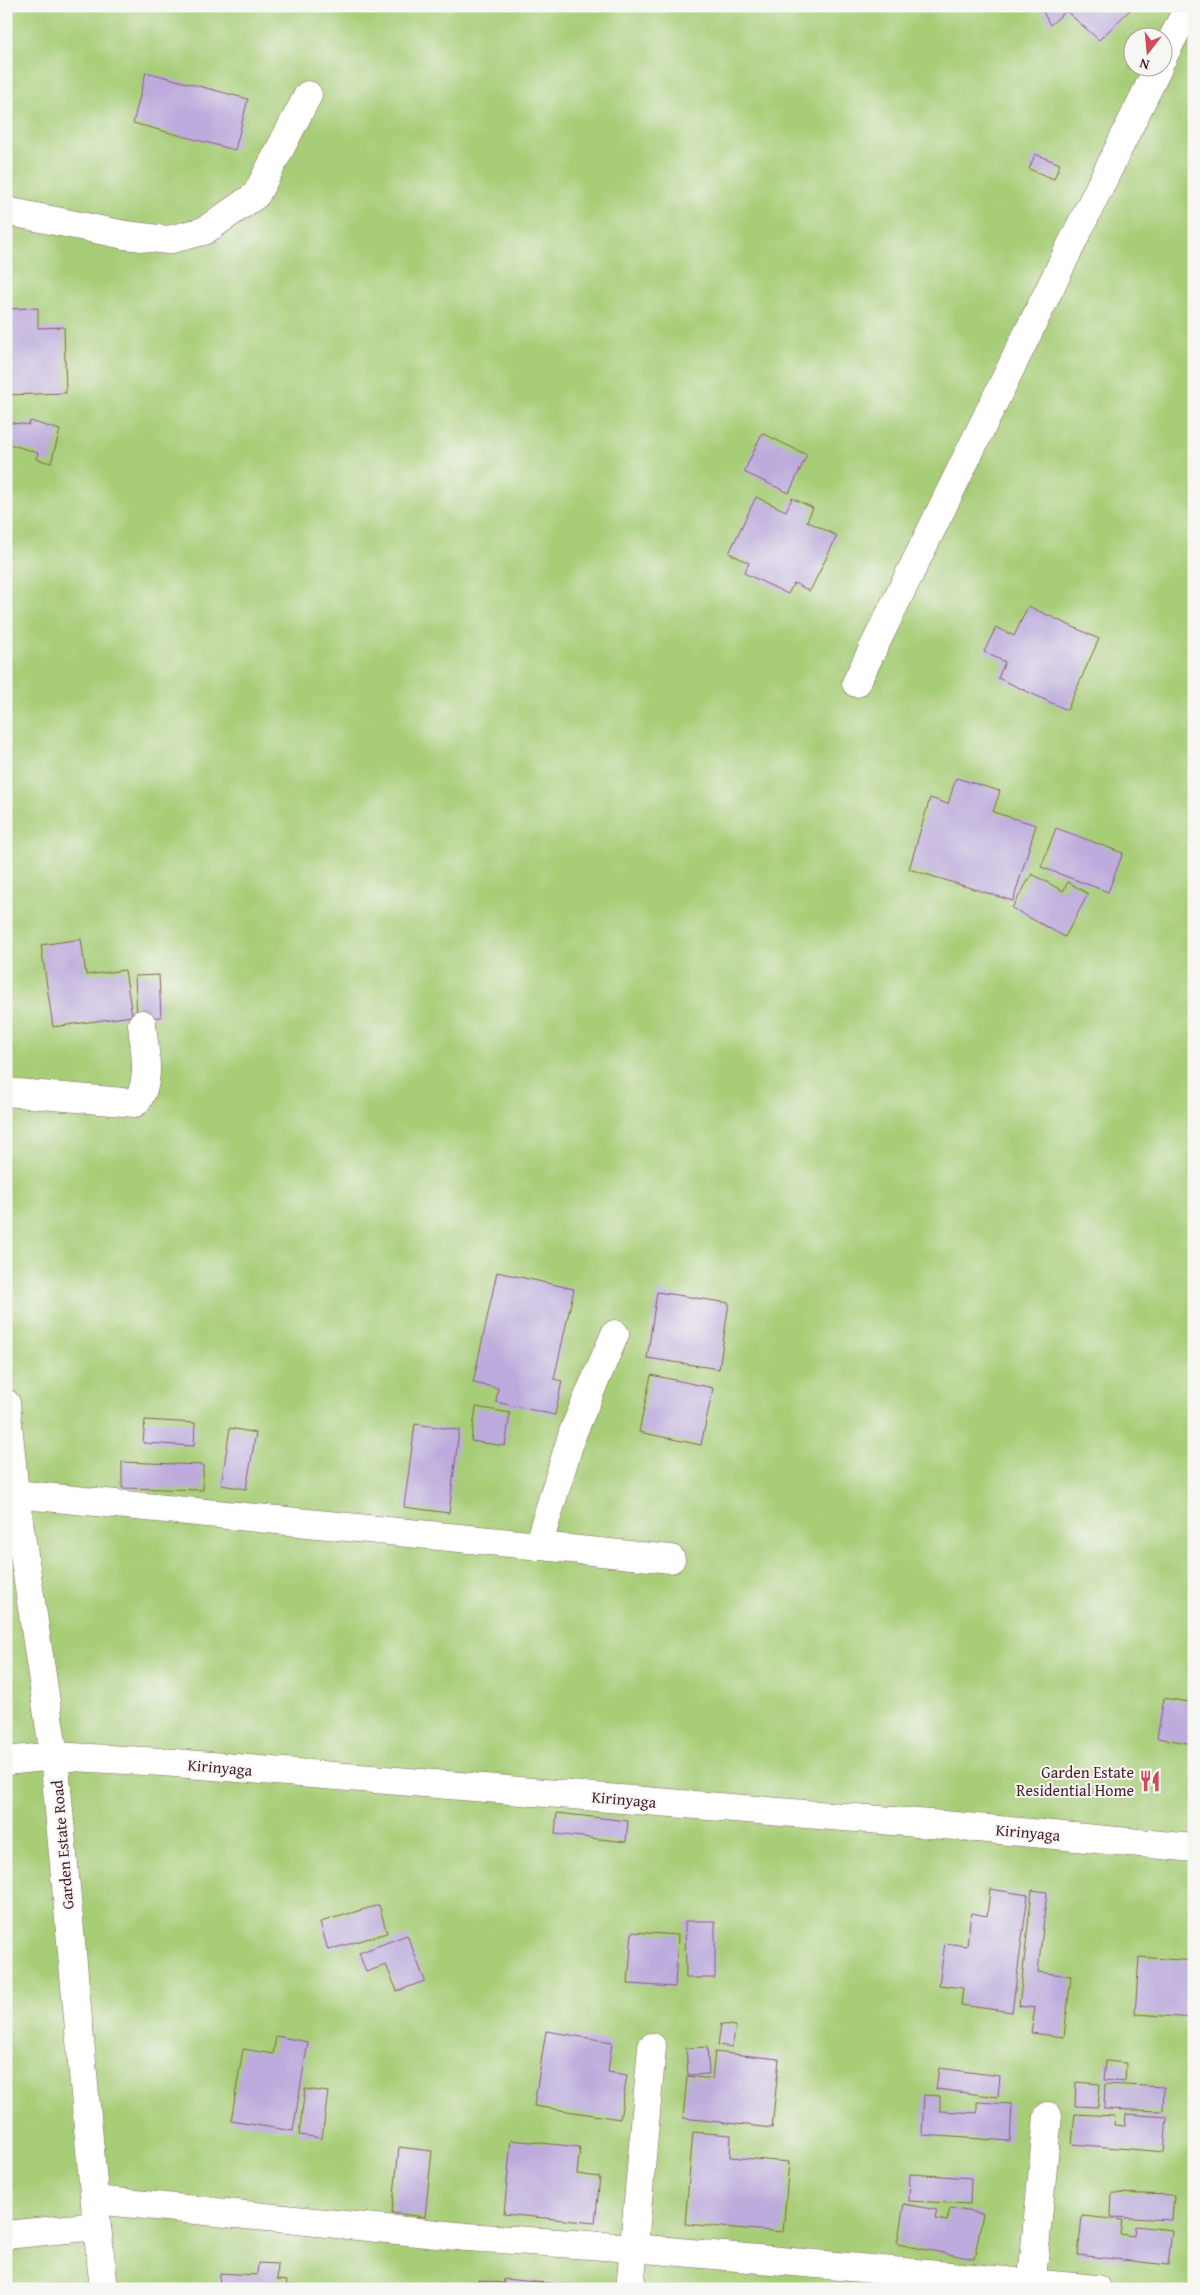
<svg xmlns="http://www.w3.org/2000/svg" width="1200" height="2295" font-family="'Gentium Book Plus',serif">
<rect width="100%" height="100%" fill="#f6f6f2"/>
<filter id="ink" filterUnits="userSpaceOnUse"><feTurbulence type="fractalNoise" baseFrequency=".02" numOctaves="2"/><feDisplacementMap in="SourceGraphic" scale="10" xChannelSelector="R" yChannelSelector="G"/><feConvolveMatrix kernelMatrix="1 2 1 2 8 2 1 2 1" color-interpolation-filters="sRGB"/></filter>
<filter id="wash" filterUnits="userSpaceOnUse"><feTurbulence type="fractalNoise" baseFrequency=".0096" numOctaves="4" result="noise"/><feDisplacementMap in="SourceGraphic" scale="20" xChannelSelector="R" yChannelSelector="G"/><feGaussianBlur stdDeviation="1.12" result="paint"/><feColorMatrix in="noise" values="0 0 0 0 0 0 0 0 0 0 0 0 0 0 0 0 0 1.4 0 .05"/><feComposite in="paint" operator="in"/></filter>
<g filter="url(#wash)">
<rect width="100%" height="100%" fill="#efddbb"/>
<!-- green -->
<path fill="#a7cd77" stroke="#787651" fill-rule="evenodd" d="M 6,6 L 1194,6 L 1194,2289 L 6,2289 ZM 1132,38 L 1162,38 L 1162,68 L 1132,68 Z"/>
<g id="blocks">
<!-- building -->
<g fill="#bcabdc">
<polygon points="1040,6 1134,6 1099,40 1066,11 1050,25"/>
<polygon points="146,72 248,99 235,150 133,123"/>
<polygon points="1035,154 1060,164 1054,179 1029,169"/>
<polygon points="38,308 38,328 64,327 66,393 6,395 6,309"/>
<polygon points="30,421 60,430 51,463 36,459 38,453 6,443 6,422 29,425"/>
<polygon points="762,433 807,455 789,493 744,472"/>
<polygon points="756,497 786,511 792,498 813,508 807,521 837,536 810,591 794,583 788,594 744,573 749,563 729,553"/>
<polygon points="1028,606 1099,639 1067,710 998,678 1005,662 984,652 996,627 1014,636"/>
<polygon points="956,778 1000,791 993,812 1036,825 1013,901 909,869 930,798 948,804"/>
<polygon points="1056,828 1123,853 1108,892 1041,867"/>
<polygon points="1032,874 1063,891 1068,882 1088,894 1065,937 1012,908"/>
<polygon points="81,939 86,975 125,970 132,1016 53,1027 41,945"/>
<polygon points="159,975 161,1017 137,1018 135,976"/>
<polygon points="497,1272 574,1289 554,1379 562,1381 555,1415 496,1402 498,1388 473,1383"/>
<polygon points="657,1292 729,1303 719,1369 647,1358"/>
<polygon points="651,1375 713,1388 701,1445 639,1432"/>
<polygon points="476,1407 510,1413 505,1446 471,1441"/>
<polygon points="145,1420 195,1423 194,1446 143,1443"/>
<polygon points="415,1424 459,1430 449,1513 404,1507"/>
<polygon points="230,1428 256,1433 246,1489 221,1485"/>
<polygon points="122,1462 203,1465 203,1490 122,1488"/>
<polygon points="1164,1698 1194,1703 1194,1744 1157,1738"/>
<polygon points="557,1813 628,1821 626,1842 555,1834"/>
<polygon points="990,1889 1028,1895 1012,2012 961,2005 963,1988 939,1985 945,1943 967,1946 971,1913 987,1916"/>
<polygon points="1032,1890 1047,1892 1038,1972 1071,1976 1064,2037 1031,2033 1035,2008 1019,2006"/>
<polygon points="379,1905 387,1933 328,1950 320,1922"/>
<polygon points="685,1921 715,1921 715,1978 686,1978"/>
<polygon points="632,1932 678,1935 675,1987 628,1984"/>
<polygon points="407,1935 425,1981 397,1991 386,1965 366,1972 359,1953"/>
<polygon points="1139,1957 1194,1961 1194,2018 1135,2014"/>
<polygon points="721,2024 736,2026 732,2047 718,2045"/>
<polygon points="546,2031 612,2042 608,2072 627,2075 620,2119 534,2106"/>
<polygon points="276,2036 308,2042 293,2131 231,2121 243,2049 273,2054"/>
<polygon points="707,2047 709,2074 688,2075 686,2048"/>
<polygon points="715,2052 779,2059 772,2128 683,2118 687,2076 712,2079"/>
<polygon points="1106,2061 1126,2063 1125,2082 1104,2080"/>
<polygon points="939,2068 1000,2076 998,2097 936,2089"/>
<polygon points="1076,2082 1100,2084 1098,2107 1075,2106"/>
<polygon points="1105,2084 1164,2087 1163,2111 1104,2109"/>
<polygon points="305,2089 328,2092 322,2138 299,2135"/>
<polygon points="924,2095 940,2096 940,2111 977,2113 977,2102 1012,2104 1010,2141 922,2135"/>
<polygon points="1075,2114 1115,2116 1114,2125 1125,2126 1126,2114 1167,2117 1164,2152 1072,2144"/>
<polygon points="693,2132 731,2135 730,2157 789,2162 783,2232 685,2224"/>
<polygon points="511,2140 580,2147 577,2174 600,2177 595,2223 504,2214"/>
<polygon points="399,2147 432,2151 425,2217 392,2213"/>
<polygon points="910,2174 971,2178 970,2204 909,2201"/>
<polygon points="1112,2193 1174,2195 1172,2220 1111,2217"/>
<polygon points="904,2204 937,2210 935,2219 947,2221 950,2208 983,2214 974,2259 897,2244"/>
<polygon points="1082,2216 1122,2220 1120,2234 1134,2236 1135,2226 1172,2230 1168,2265 1078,2255"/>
<polygon points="258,2263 278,2264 277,2280 287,2281 286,2289 219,2289 220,2273 257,2275"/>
<polygon points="504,2279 589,2287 589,2289 503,2289"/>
<polygon points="478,2280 502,2283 501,2289 477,2289"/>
<polygon points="292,2285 311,2288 311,2289 291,2289"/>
</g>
</g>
</g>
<g filter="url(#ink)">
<use href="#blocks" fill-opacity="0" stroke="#84625d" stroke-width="1"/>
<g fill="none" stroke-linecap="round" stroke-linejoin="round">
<!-- minor casing -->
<g stroke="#84625d" stroke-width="29">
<g id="minor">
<polyline points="1162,59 1189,6"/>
<polyline points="6,211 125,235 168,240 204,231 256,195 308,95"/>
<polyline points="856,683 1158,68"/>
<path d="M 6,1092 L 135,1103 C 153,1083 144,1049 142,1024"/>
<polyline points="6,1403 15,1494 54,1756 97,2226 104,2289"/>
<polyline points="15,1494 671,1559"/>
<polyline points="538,1546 573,1432 615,1334"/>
<polyline points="6,1761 54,1756 162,1762 955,1826 1194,1848"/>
<polyline points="95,2200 467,2237 634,2248 1097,2289"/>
<polyline points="6,2235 97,2226"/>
<polyline points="630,2289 652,2047"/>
<polyline points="1031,2289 1048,2116"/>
</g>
</g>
<!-- minor -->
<use href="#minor" stroke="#fff" stroke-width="28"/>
</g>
</g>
<!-- icons -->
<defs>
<g id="restaurant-bare" transform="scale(1.725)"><path d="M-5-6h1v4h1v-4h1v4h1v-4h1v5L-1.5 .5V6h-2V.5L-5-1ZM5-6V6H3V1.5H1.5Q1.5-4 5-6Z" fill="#d1495b" stroke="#f6f6f2" stroke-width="2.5" paint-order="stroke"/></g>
</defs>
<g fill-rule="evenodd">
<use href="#restaurant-bare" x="1150" y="1781"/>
</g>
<g text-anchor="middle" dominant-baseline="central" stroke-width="4" stroke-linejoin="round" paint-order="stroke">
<!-- street labels -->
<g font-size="16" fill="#4a1f2b" stroke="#f6f6f2">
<text transform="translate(220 1767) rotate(5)">Kirinyaga</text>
<text transform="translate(624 1799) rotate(5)">Kirinyaga</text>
<text transform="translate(1028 1832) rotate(5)">Kirinyaga</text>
<text transform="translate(62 1845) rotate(-95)">Garden Estate Road</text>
</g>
<!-- poi labels -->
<g font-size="16" fill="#4a1f2b" stroke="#f6f6f2" text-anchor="end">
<text x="1134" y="1772">Garden Estate<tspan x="1134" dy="18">Residential Home</tspan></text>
</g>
</g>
<!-- margin -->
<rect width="1200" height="2295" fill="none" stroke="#f6f6f2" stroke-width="25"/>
<!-- north arrow -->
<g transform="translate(1148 52) rotate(196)"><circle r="24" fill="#f6f6f2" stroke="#b1a0a2"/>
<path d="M0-4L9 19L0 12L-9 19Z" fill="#d1495b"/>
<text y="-8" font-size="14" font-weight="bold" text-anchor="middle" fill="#4a1f2b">N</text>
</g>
</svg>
